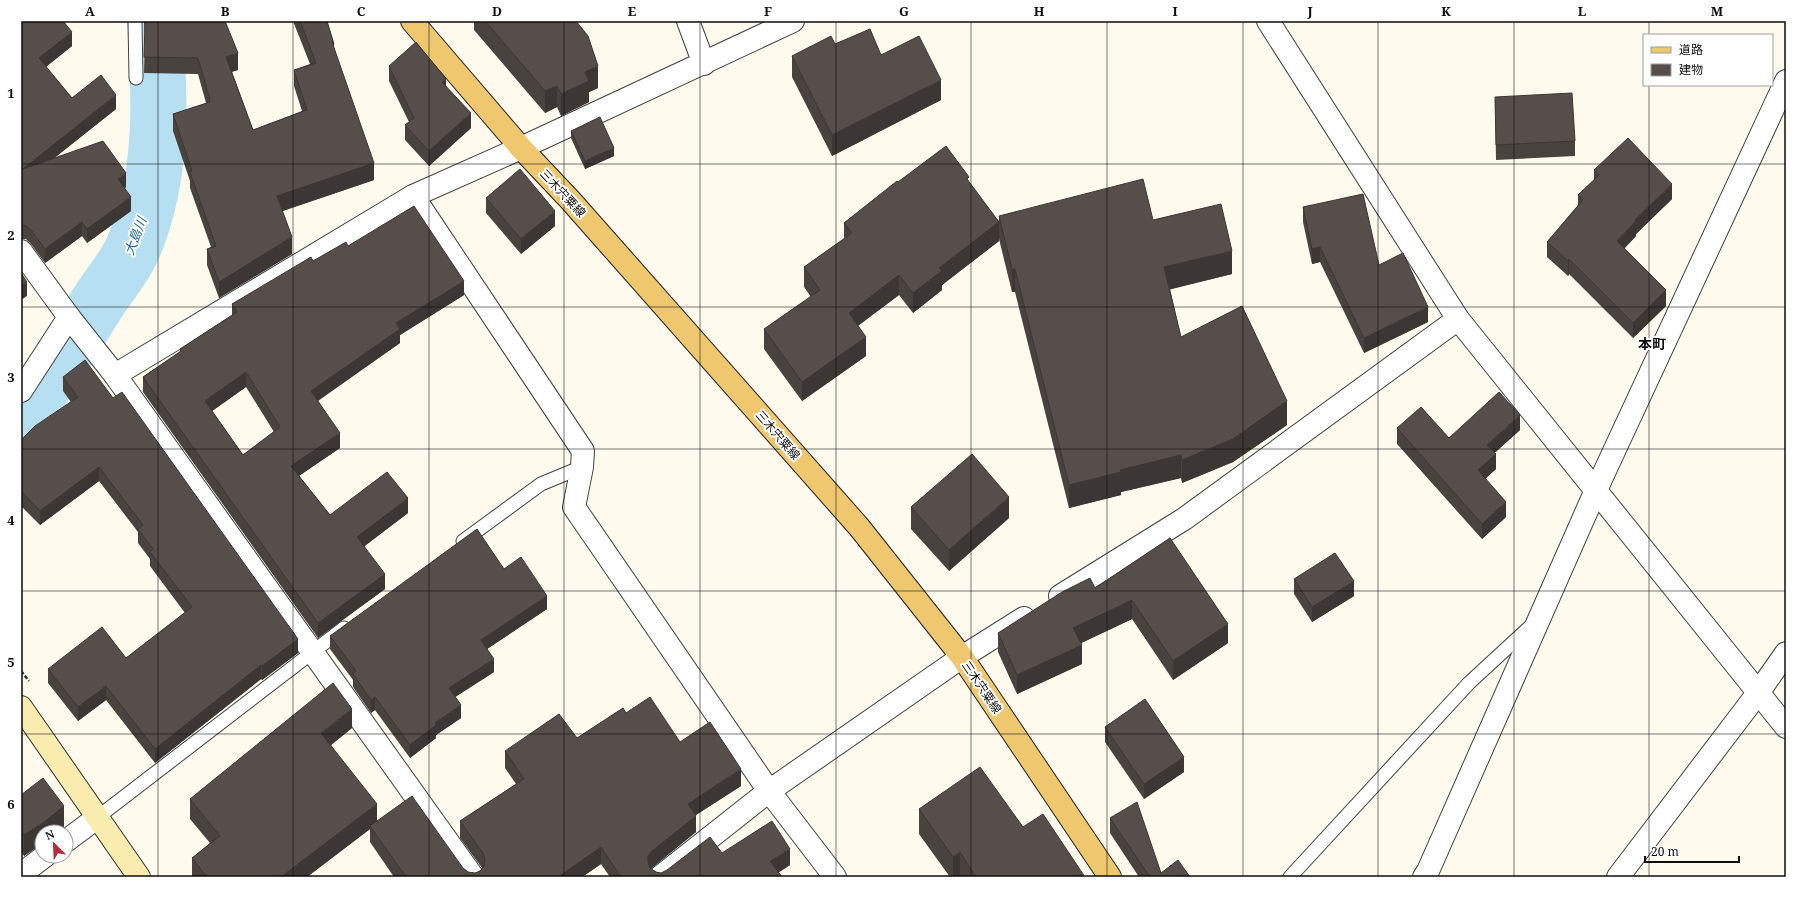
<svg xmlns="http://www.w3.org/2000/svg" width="1807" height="898" font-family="'Noto Serif','Noto Sans JP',serif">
<rect width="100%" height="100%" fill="#fefaee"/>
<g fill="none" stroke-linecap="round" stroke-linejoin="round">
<!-- river -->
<path stroke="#b6dff1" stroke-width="56" d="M 21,421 C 48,381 74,340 100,299 C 111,283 125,266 133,248 C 164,176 160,97 155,21"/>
<!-- lane casing -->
<g stroke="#404040" stroke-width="15">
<g id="lane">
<polyline points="135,21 136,78"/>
<polyline points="463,541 541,484 582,467"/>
<polyline points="98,817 344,628"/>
<polyline points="1290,877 1469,683 1532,625"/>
</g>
</g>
<!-- street casing -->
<g stroke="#404040" stroke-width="24">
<g id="street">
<polyline points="688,21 704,64"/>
<polyline points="1268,21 1458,319 1786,727"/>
<polyline points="413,196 583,451 582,467 574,507 769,791 835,877"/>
<polyline points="21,251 69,317 115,375 473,877"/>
<polyline points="115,375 413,196 521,148 793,21"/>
<polyline points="21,391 69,317"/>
<polyline points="1060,596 1184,519 1458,319"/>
<polyline points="66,841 98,817"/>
<polyline points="21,874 45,856"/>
<polyline points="660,877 769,791 962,657 1024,618"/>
<polyline points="1424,877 1428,871 1596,490 1786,81"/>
<polyline points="1618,877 1758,693 1786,653"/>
</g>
</g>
<!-- secondary casing -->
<g stroke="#2f2f2f" stroke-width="24">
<polyline id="secondary" points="21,707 139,877"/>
</g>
<!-- primary casing -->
<g stroke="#1e1e1e" stroke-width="24">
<polyline id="primary" points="412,21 521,148 571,201 859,527 962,657 1110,877"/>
</g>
<!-- path -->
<polyline stroke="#2f2f2f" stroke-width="2.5" stroke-dasharray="4 2" stroke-linecap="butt" points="21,671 29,681"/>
<!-- lane -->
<use href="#lane" stroke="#fff" stroke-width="13"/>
<!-- street -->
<use href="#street" stroke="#fff" stroke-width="22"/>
<!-- secondary -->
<use href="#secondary" stroke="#f9ecae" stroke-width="22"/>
<!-- primary -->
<use href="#primary" stroke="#eec76e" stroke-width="22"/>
</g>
<!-- wall -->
<g fill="#494340" fill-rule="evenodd">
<polygon points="21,21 72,46 46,67 72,98 116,109 54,158 126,187 125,188 131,211 87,243 82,236 45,263 31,244 26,239 21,239"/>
<polygon points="144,21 225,21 238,70 232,72 253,130 302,111 294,86 294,70 310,64 293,21 327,21 334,44 334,47 374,180 282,211 292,254 219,298 207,265 207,249 211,247 190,188 190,181 173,131 173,114 206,103 198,74 144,73 145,35"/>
<polygon points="474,21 576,21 598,88 589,92 589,102 561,116 557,107 545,113 474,30"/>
<polygon points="835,44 881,55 941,100 832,156 792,77 792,56"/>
<polygon points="389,66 446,87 471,128 429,166 405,140 405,125 409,122 389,81"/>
<polygon points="1495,97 1575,141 1575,156 1496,160"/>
<polygon points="571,131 614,156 585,169 571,138"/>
<polygon points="1594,170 1672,199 1636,234 1636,236 1624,249 1666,306 1633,338 1569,274 1568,276 1547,257 1547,242 1578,205 1578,195 1594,180"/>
<polygon points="898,182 969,182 999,222 999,216 1153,220 1232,274 1170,289 1181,337 1287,425 1233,462 1182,483 1181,478 1121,492 1121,495 1069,508 1015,292 1012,292 999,239 999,241 942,285 942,290 913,313 899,295 858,326 866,356 802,401 764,349 764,329 811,297 804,287 804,267 844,239 844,223"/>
<polygon points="486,198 555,226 521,254 486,213"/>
<polygon points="1303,207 1379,265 1428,322 1364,353 1320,262 1312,264 1303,222"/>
<path d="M 348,246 L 464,295 L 400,335 L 400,343 L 318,401 L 340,448 L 299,476 L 330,515 L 408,513 L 364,546 L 385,589 L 318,638 L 143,392 L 143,377 L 180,352 L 180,349 L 232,315 L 232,304 L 313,261 ZM 246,387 L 274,432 L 243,455 L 212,411 Z"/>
<polygon points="63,377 298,653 262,680 261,679 155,763 106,700 78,721 48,683 48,669 126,658 185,613 150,566 150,559 138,543 138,532 99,481 40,525 21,506 21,440 71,402 63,391"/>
<polygon points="1397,428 1449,438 1520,430 1494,453 1496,469 1485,479 1506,517 1482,539 1397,444"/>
<polygon points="911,507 1009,518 949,571 911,529"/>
<polygon points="1170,538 1228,643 1173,680 1132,619 1081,643 1082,664 1017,694 998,652 998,633 1095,588"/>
<polygon points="504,569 547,609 487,649 494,672 455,697 461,718 436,735 436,738 410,758 375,710 371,713 353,687 353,680 330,649 330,636"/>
<polygon points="1294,579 1354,596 1312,622 1294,594"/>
<polygon points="626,713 680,742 741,786 696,815 696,832 651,869 656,872 661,873 722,853 790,865 778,873 782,877 610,877 601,864 582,877 394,877 370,842 370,829 307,877 192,877 192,858 210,843 190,819 190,799 352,728 331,745 377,821 463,868 468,872 475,873 480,871 482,868 460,838 460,821 516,784 505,768 505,751 577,738"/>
<polygon points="1105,727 1184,772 1144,799 1105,742"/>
<polygon points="21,795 64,827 24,856 21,852"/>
<polygon points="919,809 1023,827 1085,877 950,877 919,834"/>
<polygon points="1110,818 1161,873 1190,877 1139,877 1110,833"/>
</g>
<!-- shaded-wall -->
<g fill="#3c3734">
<polygon points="72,32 72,46 39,72 39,58"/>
<polygon points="238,53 238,70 226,73 226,57"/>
<polygon points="598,66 598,88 589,92 589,102 561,116 561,94 585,72"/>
<polygon points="446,79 446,94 442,82"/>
<polygon points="941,80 941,100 832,156 832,135"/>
<polygon points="557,86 557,107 545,113 545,91"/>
<polygon points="116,95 116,109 23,183 23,169"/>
<polygon points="471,113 471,128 429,166 429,151"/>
<polygon points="614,148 614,156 585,169 585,161"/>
<polygon points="374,163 374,180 277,213 277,196"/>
<polygon points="126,173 126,187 118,193 118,179"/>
<polygon points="1672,184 1672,199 1636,234 1636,236 1617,256 1617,241 1635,220"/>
<polygon points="131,197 131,211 87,243 87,229"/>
<polygon points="555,211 555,226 521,254 521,239"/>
<polygon points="82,222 82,236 45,263 45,249"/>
<polygon points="999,222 999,241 942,285 942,290 913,313 913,293 939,268"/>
<polygon points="292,237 292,254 219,298 219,282"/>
<polygon points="1320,247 1320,262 1312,264 1312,249"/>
<polygon points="1232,251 1232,274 1164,291 1164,267"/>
<polygon points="1569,259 1569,274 1568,276 1568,261"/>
<rect x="1012" y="269" width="3" height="23"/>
<polygon points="899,275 899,295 849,332 849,313"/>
<polygon points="464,281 464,295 400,335 400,343 311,405 311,391 396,323"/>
<polygon points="27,282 27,296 21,300 21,286"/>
<polygon points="1666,290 1666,306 1633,338 1633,323"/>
<polygon points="1428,307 1428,322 1364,353 1364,338"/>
<polygon points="866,337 866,356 802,401 802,382"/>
<polygon points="246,372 246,387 205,416 205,401"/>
<polygon points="1287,401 1287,425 1233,462 1182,483 1182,460"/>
<polygon points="1520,415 1520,430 1487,460 1487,445"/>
<polygon points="340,433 340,448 291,481 291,466"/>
<polygon points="1496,454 1496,469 1478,485 1478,470"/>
<polygon points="1181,455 1181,478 1121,492 1121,495 1069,508 1069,485 1120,470"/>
<polygon points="99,467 99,481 40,525 40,511"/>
<polygon points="1009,497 1009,518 949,571 949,550"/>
<polygon points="408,498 408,513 357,552 357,537"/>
<polygon points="1506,502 1506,517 1482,539 1482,524"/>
<polygon points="385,574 385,589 318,638 318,623"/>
<polygon points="1354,581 1354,596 1312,622 1312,607"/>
<polygon points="547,596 547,609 481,653 481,640"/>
<polygon points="1132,600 1132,619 1073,647 1073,628"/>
<polygon points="1228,624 1228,643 1173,680 1173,661"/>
<polygon points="298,639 298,653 262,680 262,666"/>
<polygon points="1082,645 1082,664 1017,694 1017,675"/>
<polygon points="494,659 494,672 449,701 449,688"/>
<polygon points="261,665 261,679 155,763 155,749"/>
<polygon points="106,686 106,700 78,721 78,707"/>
<polygon points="375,697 375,710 371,713 371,700"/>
<polygon points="461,705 461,718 436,735 436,738 410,758 410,745 435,723"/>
<polygon points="352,709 352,728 321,753 321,733"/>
<polygon points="1184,757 1184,772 1144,799 1144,784"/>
<polygon points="741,769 741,786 688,820 688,804"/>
<polygon points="377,804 377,824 370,826 370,829 307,877 281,877"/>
<polygon points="64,806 64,827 58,832 42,832 42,844 24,856 24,835"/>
<polygon points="696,816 696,832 652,867 648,873 648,856 652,851"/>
<polygon points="601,847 601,864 582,877 561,877 561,875"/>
<polygon points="790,849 790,865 771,877 770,861"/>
<polygon points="960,852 960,877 953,877 953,857"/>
</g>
<!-- building -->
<g fill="#554e4a" stroke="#3c3734" fill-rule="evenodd">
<polygon points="21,21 63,21 72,32 39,58 72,98 101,75 116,95 23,169 103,141 126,173 118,179 131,197 87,229 82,222 45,249 31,230 26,226 21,225"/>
<polygon points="145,21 225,21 238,53 226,57 253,130 307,110 294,70 316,63 300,21 327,21 334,44 332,42 374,163 277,196 292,237 219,282 207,249 216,246 190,172 192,171 173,114 210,102 209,96 198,58 144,57"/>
<polygon points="485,21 576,21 588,36 598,66 585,72 589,81 561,94 557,86 545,91"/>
<polygon points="870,29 881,55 919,36 941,80 832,135 792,56 831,36 835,44"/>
<polygon points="416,42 446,79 442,82 471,113 429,151 405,125 414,118 389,66"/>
<polygon points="1572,93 1575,141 1496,145 1495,97"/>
<polygon points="600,117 614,148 585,161 571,131"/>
<polygon points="1628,138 1672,184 1635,220 1636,221 1617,241 1666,290 1633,323 1569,259 1568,261 1547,242 1583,200 1578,195 1599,175 1594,170"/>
<polygon points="946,146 969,177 967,179 999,222 939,268 942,271 913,293 899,275 849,313 866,337 802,382 764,329 820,290 804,267 852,233 844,223 897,181 898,182"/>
<polygon points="520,169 555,211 521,239 486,198"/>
<polygon points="1143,179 1153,220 1221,204 1232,251 1164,267 1181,337 1242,306 1287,401 1233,439 1182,460 1181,455 1120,470 1121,472 1069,485 1015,269 1012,269 999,216"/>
<polygon points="1363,194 1379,265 1403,253 1428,307 1364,338 1320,247 1312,249 1303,207"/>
<path d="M 414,206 L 464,281 L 396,323 L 400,329 L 311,391 L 340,433 L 291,466 L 330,515 L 387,472 L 408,498 L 357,537 L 385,574 L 318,623 L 143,377 L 181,351 L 180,349 L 237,312 L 232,304 L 311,257 L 313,261 L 346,242 L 348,246 ZM 246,372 L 280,427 L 243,455 L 205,401 Z"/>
<polygon points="21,273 27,282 21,286"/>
<polygon points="85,360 113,398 122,392 298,639 262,666 261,665 155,749 106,686 78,707 48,669 102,627 126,658 192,607 150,552 153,549 138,529 143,525 99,467 40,511 21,491 21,440 35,426 78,397 63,377"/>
<polygon points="1499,392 1520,415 1487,445 1496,454 1478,470 1506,502 1482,524 1397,428 1421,407 1449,438"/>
<polygon points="972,454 1009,497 949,550 911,507"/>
<polygon points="477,529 504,569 521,557 547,596 481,640 494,659 449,688 461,705 435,723 436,725 410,745 375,697 371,700 353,674 356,671 330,636"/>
<polygon points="1170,538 1228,624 1173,661 1132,600 1073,628 1082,645 1017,675 998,633 1062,592 1090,578 1095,588"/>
<polygon points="1335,553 1354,581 1312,607 1294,579"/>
<polygon points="333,683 352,709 321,733 377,804 281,877 207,877 192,858 220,836 190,799"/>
<polygon points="650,697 680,742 710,722 741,769 688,804 696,816 652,851 648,856 648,862 650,868 656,872 661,873 667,870 710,837 722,853 772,821 790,849 770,861 782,877 621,877 601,847 561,875 563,877 406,877 370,826 412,796 463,868 468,872 475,873 480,871 484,866 485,859 483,853 460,821 524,779 505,751 559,714 577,738 623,708 626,713"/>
<polygon points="1145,699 1184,757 1144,784 1105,727"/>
<polygon points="980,767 1023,827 1043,814 1085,877 976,877 960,852 953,857 919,809"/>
<polygon points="43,778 64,806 43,823 24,835 21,831 21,795"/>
<polygon points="1137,802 1161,873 1178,860 1190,877 1150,877 1110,818"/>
</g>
<!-- grid -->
<path fill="none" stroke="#0d0d0d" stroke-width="1" stroke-opacity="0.55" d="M 158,21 L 158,877M 293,21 L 293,877M 429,21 L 429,877M 564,21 L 564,877M 700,21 L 700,877M 836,21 L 836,877M 971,21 L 971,877M 1107,21 L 1107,877M 1243,21 L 1243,877M 1378,21 L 1378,877M 1514,21 L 1514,877M 1649,21 L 1649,35M 1649,85 L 1649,877M 21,164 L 1786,164M 21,307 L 1786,307M 21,449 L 1786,449M 21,591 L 1786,591M 21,734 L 1786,734"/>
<g text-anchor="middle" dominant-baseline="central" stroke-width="4" stroke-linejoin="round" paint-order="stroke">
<!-- street labels -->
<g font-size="12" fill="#0d0d0d" stroke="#fff">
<text transform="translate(563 193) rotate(47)">三木宍粟線</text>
<text transform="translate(778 435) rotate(49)">三木宍粟線</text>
<text transform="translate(982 687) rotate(56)">三木宍粟線</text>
</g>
<!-- water labels -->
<g font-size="13" font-style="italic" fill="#206895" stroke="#fff">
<text transform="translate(135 236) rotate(-69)">大島川</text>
</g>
<!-- quarter labels -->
<g font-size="14" font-weight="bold" fill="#0d0d0d" stroke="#fff">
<text x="1652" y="343">本町</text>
</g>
</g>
<!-- border -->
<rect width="1807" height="898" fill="none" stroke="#ffffff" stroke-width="44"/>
<!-- legend -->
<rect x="1643" y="34" width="130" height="52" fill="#ffffff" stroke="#9e9e9e"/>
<rect x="1651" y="47" width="20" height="6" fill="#eec76e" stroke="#9e9e9e"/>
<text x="1679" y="54" font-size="12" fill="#0d0d0d">道路</text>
<rect x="1651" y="64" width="20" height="12" fill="#554e4a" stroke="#9e9e9e"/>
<text x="1679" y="74" font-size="12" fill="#0d0d0d">建物</text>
<!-- north arrow -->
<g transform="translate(54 844) rotate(336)"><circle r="19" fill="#ffffff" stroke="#9e9e9e"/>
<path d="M0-3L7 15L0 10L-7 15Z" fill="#b2303d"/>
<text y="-6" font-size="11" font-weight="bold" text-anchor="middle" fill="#0d0d0d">N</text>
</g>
<!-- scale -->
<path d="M1645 856v6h94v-6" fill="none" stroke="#0d0d0d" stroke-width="2"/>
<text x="1651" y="856" font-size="12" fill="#0d0d0d" stroke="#ffffff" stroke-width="3" paint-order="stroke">20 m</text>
<rect x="22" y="22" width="1763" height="854" fill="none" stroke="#0d0d0d" stroke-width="1.5"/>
<g font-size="13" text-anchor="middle" font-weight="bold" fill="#0d0d0d">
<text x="90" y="16">A</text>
<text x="225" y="16">B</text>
<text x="361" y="16">C</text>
<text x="497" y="16">D</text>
<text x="632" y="16">E</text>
<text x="768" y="16">F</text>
<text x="904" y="16">G</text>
<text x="1039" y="16">H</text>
<text x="1175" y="16">I</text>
<text x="1310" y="16">J</text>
<text x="1446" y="16">K</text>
<text x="1582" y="16">L</text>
<text x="1717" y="16">M</text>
<text x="11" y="98">1</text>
<text x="11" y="240">2</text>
<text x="11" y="382">3</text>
<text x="11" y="525">4</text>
<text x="11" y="667">5</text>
<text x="11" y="809">6</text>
</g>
</svg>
